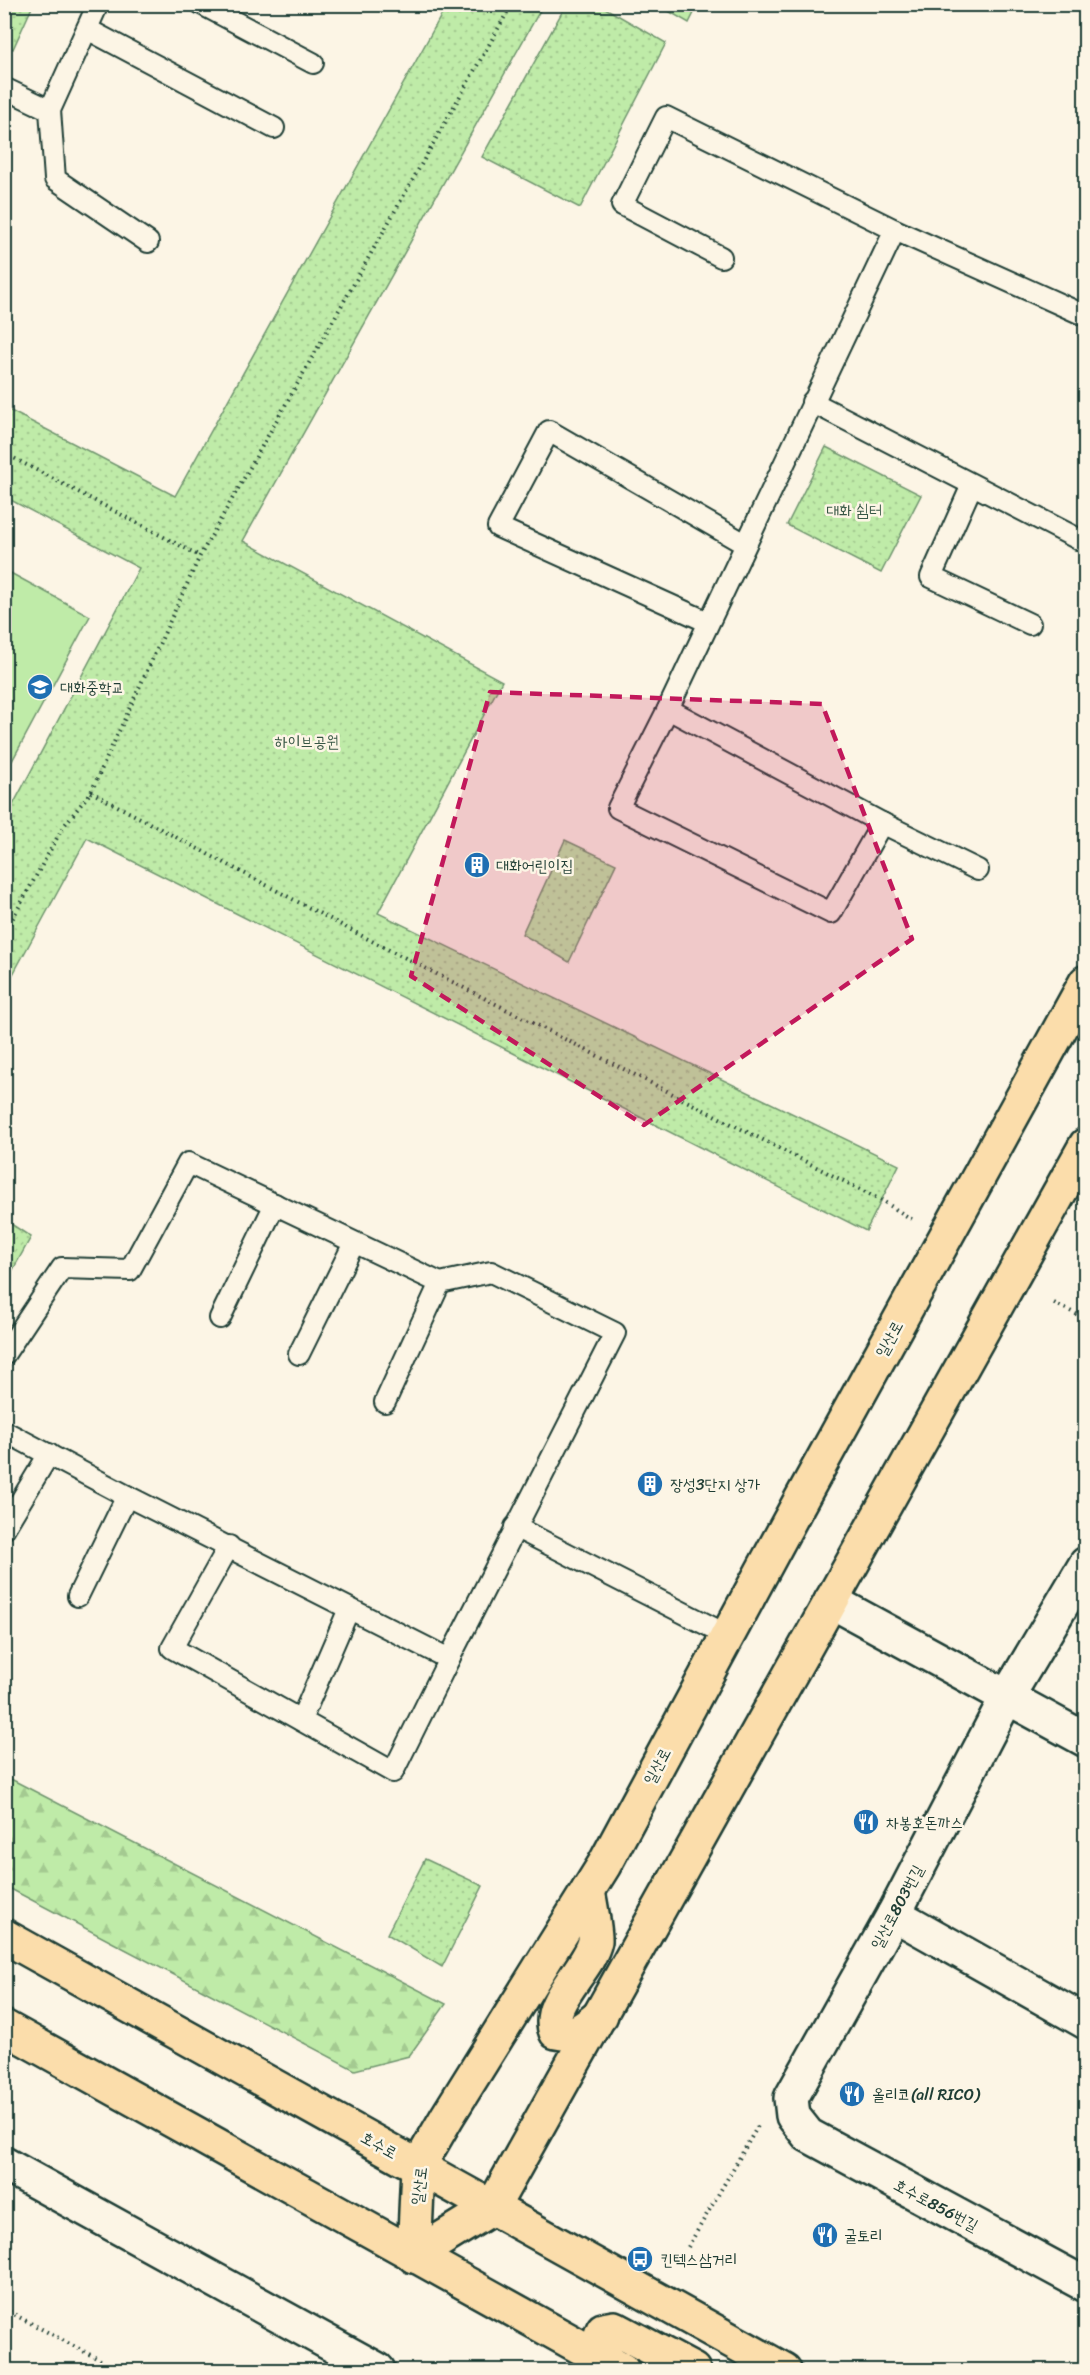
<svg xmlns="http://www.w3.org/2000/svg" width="1090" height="2375" font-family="Sriracha,'Poor Story',sans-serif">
<defs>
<pattern id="green-dots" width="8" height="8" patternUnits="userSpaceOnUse" patternTransform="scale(1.5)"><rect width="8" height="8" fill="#bfeba8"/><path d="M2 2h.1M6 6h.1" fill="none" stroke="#a4ca91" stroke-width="1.8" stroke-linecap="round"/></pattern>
<pattern id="forest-firs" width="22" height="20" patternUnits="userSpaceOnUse" patternTransform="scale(1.5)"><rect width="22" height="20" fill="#bfeba8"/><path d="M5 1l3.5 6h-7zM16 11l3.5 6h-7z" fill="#a4ca91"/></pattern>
</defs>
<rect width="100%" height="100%" fill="#fcf5e5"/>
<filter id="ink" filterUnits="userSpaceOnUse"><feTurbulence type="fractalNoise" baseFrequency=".0167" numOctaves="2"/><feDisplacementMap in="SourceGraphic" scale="12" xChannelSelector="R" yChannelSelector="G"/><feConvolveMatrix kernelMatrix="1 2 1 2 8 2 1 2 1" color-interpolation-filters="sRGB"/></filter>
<g filter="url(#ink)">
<!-- green -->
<g fill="url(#green-dots)" stroke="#6f946e" stroke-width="1.5">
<polygon points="5,4 33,5 13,49 5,45"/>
<polygon points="447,5 543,5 243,541 502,681 378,913 899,1165 866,1231 87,838 5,989 5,820 139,568 5,497 5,408 175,496"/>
<polygon points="566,5 600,5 666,43 580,208 482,157"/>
<polygon points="826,447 921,495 881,573 787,525"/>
<polygon points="565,840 616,864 569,962 522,934"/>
<polygon points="5,1220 31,1237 5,1284"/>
<polygon points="425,1859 483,1886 442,1967 387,1934"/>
</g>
<!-- forest -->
<polygon fill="url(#forest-firs)" stroke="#6f946e" stroke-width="1.5" points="5,1776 446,2004 409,2056 355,2070 5,1886"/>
<!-- pitch -->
<g fill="#bfeba8" stroke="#6f946e" stroke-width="1.5">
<polygon points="658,5 698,5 689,23"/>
<polygon points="5,570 90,616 5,774"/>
</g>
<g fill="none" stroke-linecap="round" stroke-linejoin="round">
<!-- service casing -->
<g stroke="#1f3d34" stroke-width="24">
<g id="service">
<polyline points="98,4 50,110 55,179 148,242"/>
<polyline points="201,4 313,63"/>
<polyline points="87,29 274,128"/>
<polyline points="4,88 50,110"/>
<polyline points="721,257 622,205 666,117 895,230 1086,316"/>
<polyline points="812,402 1086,543"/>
<polyline points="972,485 931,577 1030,624"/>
<polyline points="708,622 498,527 549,431 745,544"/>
<polyline points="668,709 882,823 978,870"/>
<polyline points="882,823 831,913 618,808 668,709 895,230"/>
<polyline points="220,1318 275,1204"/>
<polyline points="299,1354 354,1243"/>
<polyline points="4,1355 62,1268 130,1270 188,1163 440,1283 491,1272 615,1333 449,1659 127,1496 4,1431"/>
<polyline points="385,1402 440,1283"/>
<polyline points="515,1527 727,1635"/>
<polyline points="4,1529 49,1454"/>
<polyline points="229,1546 172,1648 393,1772 449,1659"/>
<polyline points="78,1596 127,1496"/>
<polyline points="301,1720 349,1609"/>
</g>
</g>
<!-- minor casing -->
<g stroke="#1f3d34" stroke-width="38">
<g id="minor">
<polyline points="1086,1564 1007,1697 894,1914 791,2098 793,2116 808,2135 1086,2285"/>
<polyline points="831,1601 1086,1740"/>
<polyline points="894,1914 1086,2022"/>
</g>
</g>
<!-- secondary casing -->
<g stroke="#1f3d34" stroke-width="38">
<polyline id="secondary" points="4,2164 378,2370"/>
</g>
<!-- primary casing -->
<g stroke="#1f3d34" stroke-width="38">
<g id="primary">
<path d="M 588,1891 C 590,1902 596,1932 595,1941 C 589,1970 544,2003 556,2032 C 578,2037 585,2027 601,2015"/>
<polyline points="4,1936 784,2370"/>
<polyline points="4,2027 622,2370"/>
<polyline points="414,2256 418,2167 447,2117 604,1865 798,1505 1086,982"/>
<polyline points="414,2256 492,2208 1086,1145"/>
<path d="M 610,2364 C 602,2351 596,2344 603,2330 L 614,2328 L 693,2370"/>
</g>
</g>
<!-- path -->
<g stroke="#1f3d34" stroke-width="4" stroke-dasharray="1.5 4.5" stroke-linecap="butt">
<polyline points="4,453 200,556"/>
<polyline points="91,792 366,938 881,1200 913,1220"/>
<polyline points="4,934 63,827 91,792 200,556 512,4"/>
<polyline points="1054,1303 1086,1319"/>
<polyline points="688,2247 759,2124"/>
<polyline points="4,2309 119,2370"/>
</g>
<!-- service -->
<use href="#service" stroke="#fcf5e5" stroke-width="20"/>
<!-- minor -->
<use href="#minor" stroke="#fcf5e5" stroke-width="33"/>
<!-- secondary -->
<use href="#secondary" stroke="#fcf5e5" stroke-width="33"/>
<!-- primary -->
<use href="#primary" stroke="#fbddab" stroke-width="33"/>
</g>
</g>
<!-- marked area -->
<path fill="#c2185b" fill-opacity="0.2" stroke="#c2185b" stroke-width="4.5" stroke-dasharray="12 8" stroke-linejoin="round" d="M 490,692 L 822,704 L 912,939 L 644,1125 L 411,976 Z"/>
<!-- icons -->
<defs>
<g id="school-disc" transform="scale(1.35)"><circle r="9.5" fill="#1f6fb2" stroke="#fcf5e5"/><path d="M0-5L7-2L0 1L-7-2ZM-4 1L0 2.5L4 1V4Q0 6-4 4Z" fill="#fff"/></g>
<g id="building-disc" transform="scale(1.35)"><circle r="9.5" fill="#1f6fb2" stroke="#fcf5e5"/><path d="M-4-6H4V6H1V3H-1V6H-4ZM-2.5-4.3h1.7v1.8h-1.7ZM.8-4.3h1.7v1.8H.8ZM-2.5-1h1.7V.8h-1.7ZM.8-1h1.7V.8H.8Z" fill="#fff"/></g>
<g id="restaurant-disc" transform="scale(1.35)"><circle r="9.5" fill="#1f6fb2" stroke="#fcf5e5"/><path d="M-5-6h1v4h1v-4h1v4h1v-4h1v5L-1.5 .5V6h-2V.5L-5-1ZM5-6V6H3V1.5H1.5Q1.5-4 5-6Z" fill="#fff"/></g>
<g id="bus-disc" transform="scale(1.35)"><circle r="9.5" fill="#1f6fb2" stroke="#fcf5e5"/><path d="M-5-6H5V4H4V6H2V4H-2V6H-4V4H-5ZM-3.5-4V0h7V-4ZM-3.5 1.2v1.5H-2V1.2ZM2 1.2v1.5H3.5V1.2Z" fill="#fff"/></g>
</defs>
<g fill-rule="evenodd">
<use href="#school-disc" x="40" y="687"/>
<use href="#building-disc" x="477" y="865"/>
<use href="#building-disc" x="650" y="1484"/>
<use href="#restaurant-disc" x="866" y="1822"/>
<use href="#restaurant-disc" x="852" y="2094"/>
<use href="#restaurant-disc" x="825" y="2235"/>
<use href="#bus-disc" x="640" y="2259"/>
</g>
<g text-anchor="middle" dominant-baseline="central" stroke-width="5" stroke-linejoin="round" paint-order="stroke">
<!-- park labels -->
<g font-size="16" fill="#375745" stroke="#fcf5e5">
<text x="854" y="510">대화 쉼터</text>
<text x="307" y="741">하이브공원</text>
</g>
<!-- poi labels -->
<g font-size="16" fill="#1f3d34" stroke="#fcf5e5" text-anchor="start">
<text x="60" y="687">대화중학교</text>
<text x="496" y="865">대화어린이집</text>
<text x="670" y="1484">장성3단지 상가</text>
<text x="886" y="1822">차봉호돈까스</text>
<text x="872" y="2094">올리코(all RICO)</text>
<text x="844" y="2235">굴토리</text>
<text x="660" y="2259">킨텍스삼거리</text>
</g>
<!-- street labels -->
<g font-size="16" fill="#1f3d34" stroke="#fcf5e5">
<text transform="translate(889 1339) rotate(-61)">일산로</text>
<text transform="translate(657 1766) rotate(-62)">일산로</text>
<text transform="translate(897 1907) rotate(-62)">일산로803번길</text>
<text transform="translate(379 2145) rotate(29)">호수로</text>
<text transform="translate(419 2186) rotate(-83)">일산로</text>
<text transform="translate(936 2205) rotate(28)">호수로856번길</text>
</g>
</g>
<!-- margin -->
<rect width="1090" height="2375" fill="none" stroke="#fcf5e5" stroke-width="24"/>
<rect x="12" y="12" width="1066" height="2351" fill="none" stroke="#1f3d34" stroke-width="2" filter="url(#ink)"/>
</svg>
